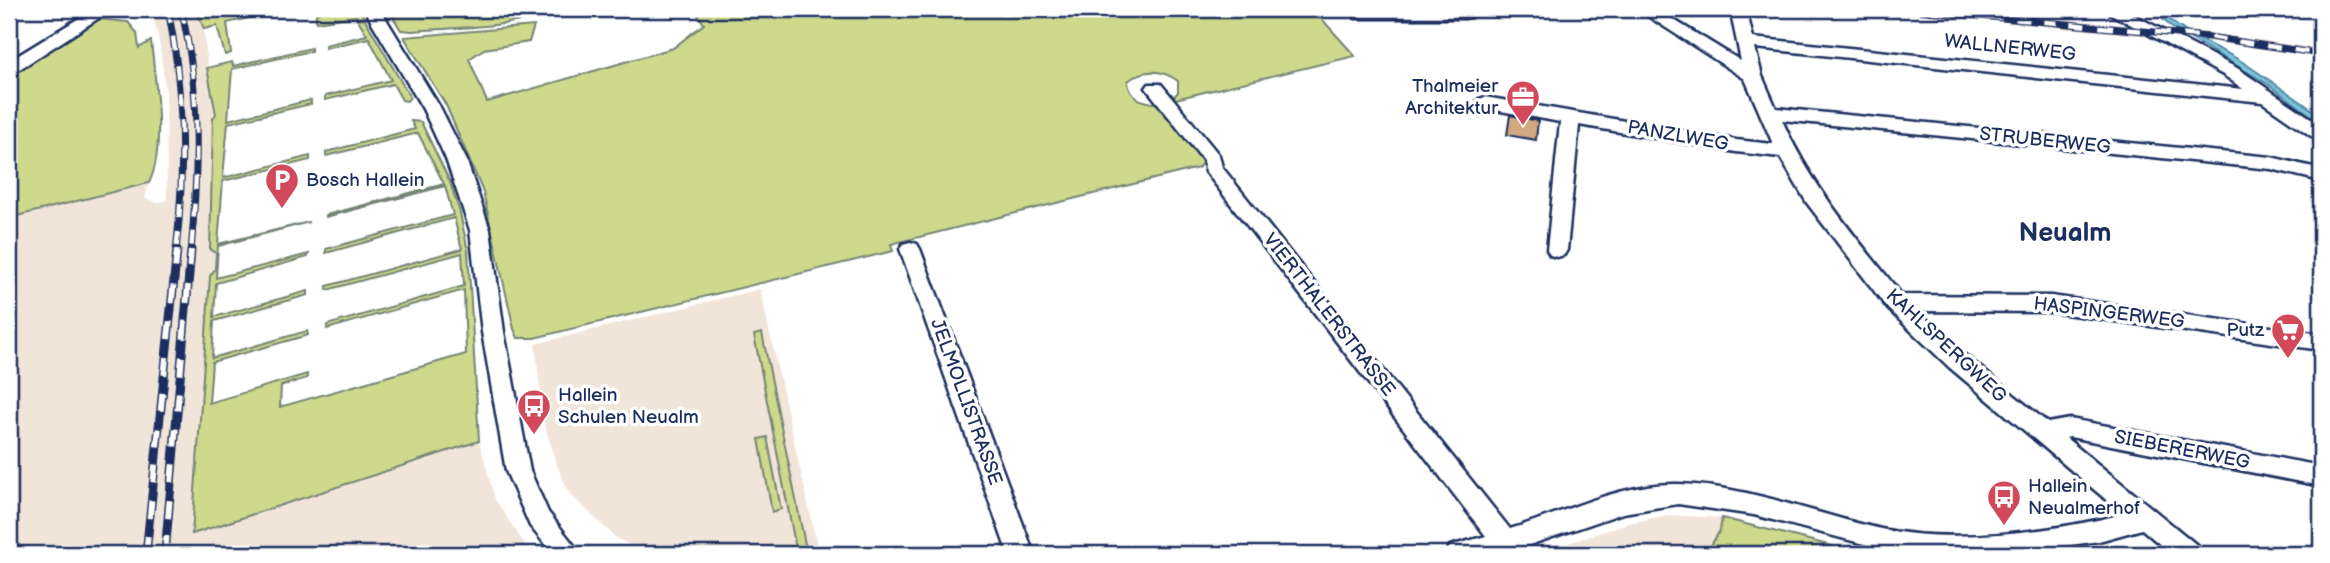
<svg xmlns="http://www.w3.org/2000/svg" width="2330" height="563" font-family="'Balsamiq Sans',sans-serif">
<rect width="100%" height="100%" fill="#fff"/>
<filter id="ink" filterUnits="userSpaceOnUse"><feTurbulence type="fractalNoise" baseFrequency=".0143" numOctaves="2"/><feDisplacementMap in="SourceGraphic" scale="14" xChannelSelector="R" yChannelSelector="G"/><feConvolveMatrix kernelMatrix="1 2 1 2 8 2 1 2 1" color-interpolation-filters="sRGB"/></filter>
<g filter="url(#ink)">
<!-- built -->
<g fill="#f1e5da">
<polygon points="151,9 196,9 201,24 203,25 212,101 215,103 210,250 216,253 215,269 210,276 192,534 479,441 495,499 531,554 9,554 9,218 149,183 145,198 157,203 167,200 166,92 159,41"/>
<polygon points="1871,9 1949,9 2210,33 2321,49 2321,57 2261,47"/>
<polygon points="760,289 819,554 648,554 616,538 570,494 558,468 544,423 535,344"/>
<polygon points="1668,515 1722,518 1720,530 1706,554 1535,554 1629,523"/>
</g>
<!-- green -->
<g fill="#ced98c" stroke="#748475" stroke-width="2">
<polygon points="196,9 304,9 290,9 227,23 231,53 225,55 217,26 204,29"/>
<polygon points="327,9 359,9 410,97 407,101 402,100 393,84 325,100 325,96 391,80 369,38 325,48 325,45 367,35 356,16 316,22 316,14"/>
<path d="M 388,9 L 558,9 C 513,29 461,27 412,31 L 401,30 Z"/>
<path d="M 694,9 L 1313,9 L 1355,56 L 1171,100 L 1178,92 L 1178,81 C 1161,69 1145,68 1128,81 C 1129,100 1144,102 1160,104 L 1205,160 L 1198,168 L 891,244 L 893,251 L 534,338 L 518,338 L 514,329 L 483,192 L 446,105 L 404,37 L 534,26 L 529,42 L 484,49 L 469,59 L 487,102 L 673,48 L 704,24 Z"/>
<path d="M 98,19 L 128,22 L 137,33 L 139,48 L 151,41 C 155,79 166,149 149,183 L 9,218 L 9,74 Z"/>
<polygon points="311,48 311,51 232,69 228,120 311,100 311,104 228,123 223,178 310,156 310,160 223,181 218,244 309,222 218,246 216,278 309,254 308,257 216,283 214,317 308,291 308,295 214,321 212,358 307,331 308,335 212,362 209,403 307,374 307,378 281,386 280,407 466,354 464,290 327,329 327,325 464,286 462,253 327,290 327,286 462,249 454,218 326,253 326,249 453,215 445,186 326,217 326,215 444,184 418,133 326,156 326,152 415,129 411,121 421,122 450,182 460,213 468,251 479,441 192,534 210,276 215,269 216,253 210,250 213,118 216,114 207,68 232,62 233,66"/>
<polygon points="762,333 807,554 797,554 754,335"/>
<polygon points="767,437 781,509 772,512 759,439"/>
<polygon points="1722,518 1832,546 1843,554 1706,554 1720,530"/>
</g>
<!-- water -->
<path fill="#7ac5da" stroke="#5489a8" stroke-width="2" d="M 2152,9 L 2160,9 C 2178,34 2215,45 2241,61 C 2268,79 2295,97 2321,116 L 2321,123 L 2271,86 L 2171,27 Z"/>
<!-- building -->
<polygon fill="#d0a982" stroke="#1b2f5e" stroke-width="2" points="1510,115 1538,121 1536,140 1507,135"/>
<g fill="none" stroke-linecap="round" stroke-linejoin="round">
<!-- minor casing -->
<g stroke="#1b2f5e" stroke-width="5">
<g id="minor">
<polygon points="94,9 113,9 15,72 9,73 9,61"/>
<polygon points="364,9 380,9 441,109 466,159 490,230 504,332 530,471 548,512 581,554 553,554 530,526 506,471 482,332 470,230 446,159 423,109"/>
<polygon points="1361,9 1476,9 1471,17 1465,18 1355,18 1353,14"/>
<path d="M 1637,9 L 1656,9 L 1741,61 L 1730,9 L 1746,9 L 1753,38 L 2243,89 L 2225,76 L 2102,9 L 2122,9 L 2237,68 L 2321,125 L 2321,140 L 2314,138 L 2262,102 L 1755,48 L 1762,76 L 1776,108 L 2271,157 L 2321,169 L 2321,181 L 2271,169 L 1782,120 C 1811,186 1857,239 1902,295 L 2051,296 L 2321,334 L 2321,350 L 2051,312 L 1918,311 L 1965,355 L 2048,423 L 2070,419 L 2321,466 L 2321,486 L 2070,437 L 2066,438 L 2198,546 L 2202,554 L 2171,554 L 2142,529 L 2099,541 L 2008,554 L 1902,554 L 1754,515 L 1678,504 L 1623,513 L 1506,553 L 1446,554 L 1450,546 L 1486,536 L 1206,172 L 1203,160 L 1146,88 L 1149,84 L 1161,84 L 1219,155 L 1222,167 L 1510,529 C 1564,513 1622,482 1679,484 C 1749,486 1814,514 1881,529 C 1954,544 2051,532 2123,514 L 1949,367 L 1888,309 L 1807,203 L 1780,157 L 1736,152 L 1579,125 L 1567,250 L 1564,255 L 1557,257 L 1550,255 L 1547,250 L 1560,122 L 1479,107 L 1476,103 L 1479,99 L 1485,97 L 1736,140 L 1773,144 L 1745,79 Z"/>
<polygon points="910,242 917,244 920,249 1034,554 1008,554 900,249 903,244"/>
</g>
</g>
<!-- minor -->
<use href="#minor" fill="#fff" fill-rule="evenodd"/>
<!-- rail-far1 casing -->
<g stroke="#1b2f5e" stroke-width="7">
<g id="rail-far1">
<path d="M 168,9 C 184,89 185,172 176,252"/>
<path d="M 181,9 C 201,90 198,170 191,252"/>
<polyline points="1904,9 2209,37 2321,54"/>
</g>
</g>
<!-- rail casing -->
<g stroke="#1b2f5e" stroke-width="9">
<g id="rail">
<polyline points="146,554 177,250"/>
<polyline points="165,554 191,250"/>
</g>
</g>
<!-- rail-far1 -->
<use href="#rail-far1" stroke="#fff" stroke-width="4.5" stroke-dasharray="14" stroke-linecap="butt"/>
<!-- rail -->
<use href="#rail" stroke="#fff" stroke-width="6" stroke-dasharray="18" stroke-linecap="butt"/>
</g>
</g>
<!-- icons -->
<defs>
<g id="office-pin" transform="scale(1.75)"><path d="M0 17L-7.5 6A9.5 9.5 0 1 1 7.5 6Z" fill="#d1495b" stroke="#fff"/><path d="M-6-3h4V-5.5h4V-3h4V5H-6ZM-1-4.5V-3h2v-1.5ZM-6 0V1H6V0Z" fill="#fff"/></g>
<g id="parking-pin" transform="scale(1.75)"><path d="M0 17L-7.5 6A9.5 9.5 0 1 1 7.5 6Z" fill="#d1495b" stroke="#fff"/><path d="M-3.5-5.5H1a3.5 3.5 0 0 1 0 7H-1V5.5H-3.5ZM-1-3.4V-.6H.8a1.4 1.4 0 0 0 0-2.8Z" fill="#fff"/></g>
<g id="supermarket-pin" transform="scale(1.75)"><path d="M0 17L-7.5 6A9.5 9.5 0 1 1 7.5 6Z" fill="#d1495b" stroke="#fff"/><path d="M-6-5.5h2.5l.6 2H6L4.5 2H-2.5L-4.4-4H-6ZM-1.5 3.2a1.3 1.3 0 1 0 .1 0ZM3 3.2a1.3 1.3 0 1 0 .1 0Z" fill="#fff"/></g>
<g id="bus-pin" transform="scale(1.75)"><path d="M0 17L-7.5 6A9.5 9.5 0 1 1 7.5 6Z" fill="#d1495b" stroke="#fff"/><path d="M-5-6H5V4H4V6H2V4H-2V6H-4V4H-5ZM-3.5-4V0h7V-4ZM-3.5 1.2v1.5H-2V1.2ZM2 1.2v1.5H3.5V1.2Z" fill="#fff"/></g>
</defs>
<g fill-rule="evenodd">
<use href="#office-pin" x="1523" y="97"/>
<use href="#parking-pin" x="282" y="180"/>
<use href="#supermarket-pin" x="2288" y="330"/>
<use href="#bus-pin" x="534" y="406"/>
<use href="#bus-pin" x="2004" y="497"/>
</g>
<g text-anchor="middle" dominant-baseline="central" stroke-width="7" stroke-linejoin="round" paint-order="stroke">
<!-- street labels -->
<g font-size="19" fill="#1b2f5e" stroke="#fff">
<text transform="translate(2010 48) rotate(6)">WALLNERWEG</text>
<text transform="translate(1678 136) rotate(10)">PANZLWEG</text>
<text transform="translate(2045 141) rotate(6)">STRUBERWEG</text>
<text transform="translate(2109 313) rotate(7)">HASPINGERWEG</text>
<text transform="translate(1329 315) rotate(52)">VIERTHALERSTRASSE</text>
<text transform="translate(1946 346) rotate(43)">KAHLSPERGWEG</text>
<text transform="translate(966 402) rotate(70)">JELMOLLISTRASSE</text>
<text transform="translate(2182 450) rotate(11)">SIEBERERWEG</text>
</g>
<!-- poi labels -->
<g font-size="19" fill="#1b2f5e" stroke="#fff" text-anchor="start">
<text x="1498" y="86" text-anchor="end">Thalmeier<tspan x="1498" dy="22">Architektur</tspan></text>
<text x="306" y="180">Bosch Hallein</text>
<text x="2264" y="330" text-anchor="end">Putz</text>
<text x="558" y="395">Hallein<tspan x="558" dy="22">Schulen Neualm</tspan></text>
<text x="2028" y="486">Hallein<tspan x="2028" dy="22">Neualmerhof</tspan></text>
</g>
<!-- district labels -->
<g font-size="26" font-weight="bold" fill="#1b2f5e" stroke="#fff">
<text x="2065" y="233">Neualm</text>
</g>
</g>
<!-- margin -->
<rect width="2330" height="563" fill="none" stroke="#fff" stroke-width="35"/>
<rect x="18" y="18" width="2295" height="528" fill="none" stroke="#1b2f5e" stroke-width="2.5" filter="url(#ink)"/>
</svg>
